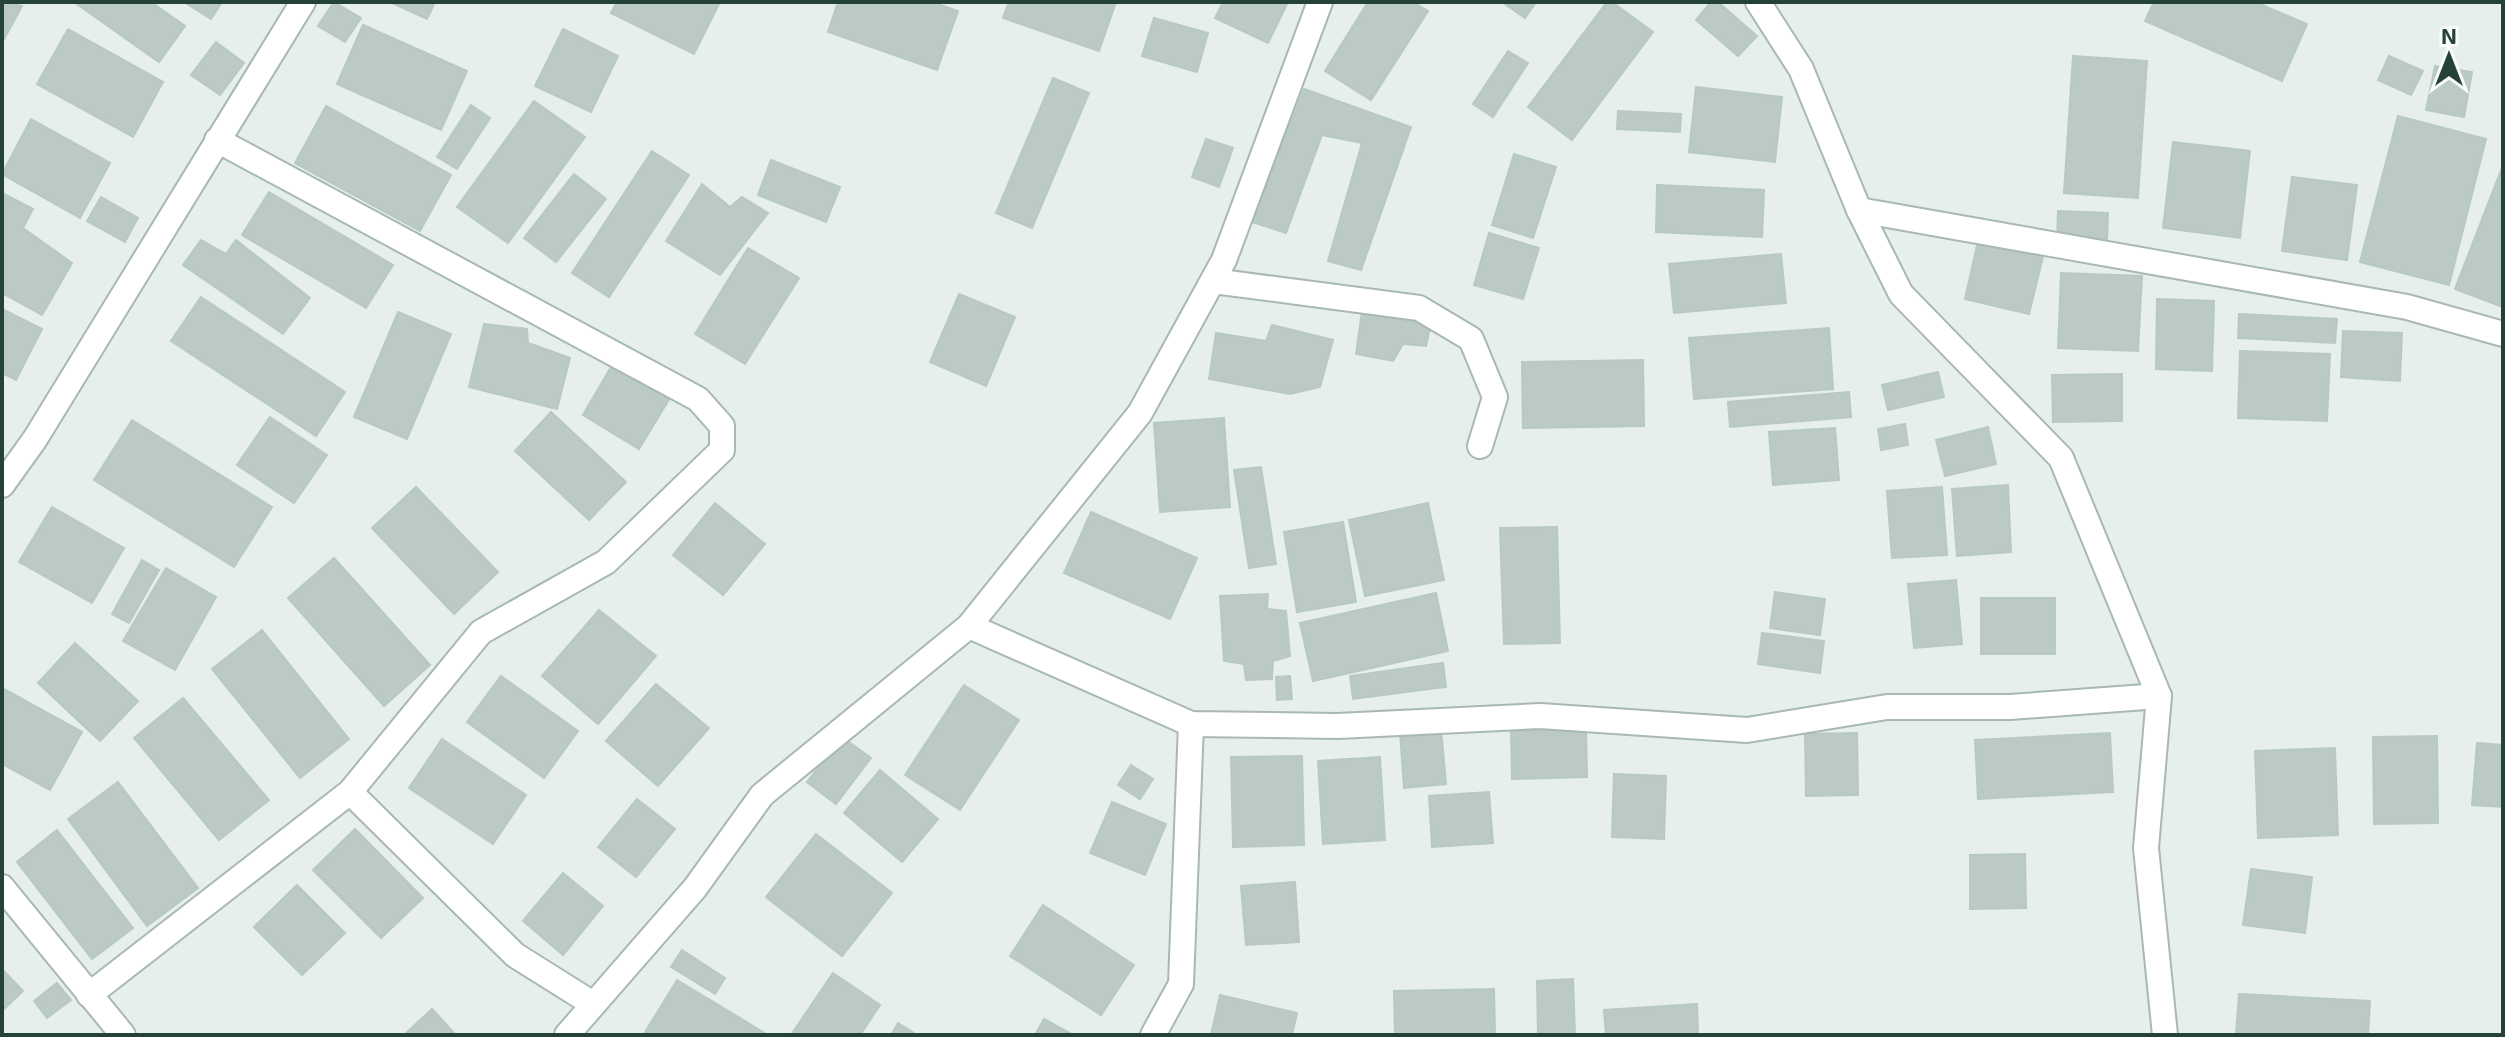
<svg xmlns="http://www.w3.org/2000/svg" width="2505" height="1037" font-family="'Exo 2',sans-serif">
<rect width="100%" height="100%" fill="#e6efeb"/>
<!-- building -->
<g fill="#bbcac4" stroke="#b8c9c2" stroke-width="2">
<polygon points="2,2 22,6 2,43"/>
<polygon points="74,2 151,2 185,26 159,62"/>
<polygon points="184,2 222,2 211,19"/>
<polygon points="334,2 361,18 345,42 318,26"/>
<polygon points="390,2 435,2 427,19"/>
<polygon points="617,2 720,2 694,54 611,13"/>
<polygon points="838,2 932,2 958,11 937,70 828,32"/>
<polygon points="1009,2 1116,2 1099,51 1003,18"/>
<polygon points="1223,2 1288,2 1268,43 1215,18"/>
<polygon points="1368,2 1413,2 1428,11 1371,100 1325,71"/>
<polygon points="1502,2 1536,2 1525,18"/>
<polygon points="1607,2 1612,2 1653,32 1572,140 1528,107"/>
<polygon points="1711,2 1718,2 1757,36 1738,56 1696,20"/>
<polygon points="2154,2 2255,2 2307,24 2282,81 2145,21"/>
<polygon points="1154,18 1208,33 1197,72 1142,56"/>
<polygon points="363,25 467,71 441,130 337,84"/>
<polygon points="68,29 163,82 133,137 37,84"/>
<polygon points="563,29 618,56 591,112 535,86"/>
<polygon points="216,42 244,63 220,95 191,75"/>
<polygon points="1508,51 1528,63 1493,117 1473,104"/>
<polygon points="2073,56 2147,61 2138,198 2064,193"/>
<polygon points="2389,56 2423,71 2411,95 2378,80"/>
<polygon points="2435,66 2472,72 2464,117 2426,110"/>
<polygon points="1053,78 1089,93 1032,228 996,213"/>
<polygon points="1696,87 1782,97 1775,162 1689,152"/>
<polygon points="1304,89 1411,127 1361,270 1328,261 1362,143 1322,135 1286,233 1252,222"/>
<polygon points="534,101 585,137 508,243 457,207"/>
<polygon points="471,105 490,118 457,169 437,157"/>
<polygon points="326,106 451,175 420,231 295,163"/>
<polygon points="1618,111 1681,114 1680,132 1617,129"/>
<polygon points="2398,116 2486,139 2449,285 2360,262"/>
<polygon points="31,119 110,163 80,218 2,174"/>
<polygon points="1206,139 1233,148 1219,187 1192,177"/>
<polygon points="2173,142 2250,151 2240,238 2163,228"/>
<polygon points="652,151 689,175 609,297 572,273"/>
<polygon points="1514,154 1556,167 1533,238 1492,225"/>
<polygon points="771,160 840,187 826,222 758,195"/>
<polygon points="2503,165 2503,307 2455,289"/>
<polygon points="574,174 606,199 556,262 524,238"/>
<polygon points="2292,177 2357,185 2347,260 2282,251"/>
<polygon points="702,184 730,207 742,197 768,213 720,275 666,241"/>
<polygon points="1657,185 1764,190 1762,237 1656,232"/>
<polygon points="269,192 393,265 366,308 242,235"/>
<polygon points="2,193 33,209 23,228 72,263 42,315 2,293"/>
<polygon points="101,197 138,218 125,242 87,221"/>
<polygon points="2058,211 2108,213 2107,241 2057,240"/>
<polygon points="1489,233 1539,248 1523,299 1474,285"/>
<polygon points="201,240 226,254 236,240 310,298 283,334 183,265"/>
<polygon points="1978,241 2043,257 2029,314 1965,299"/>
<polygon points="748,248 799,278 745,364 695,334"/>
<polygon points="1781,254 1786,303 1674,313 1669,264"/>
<polygon points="2061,273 2142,276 2138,351 2058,348"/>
<polygon points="959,294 1015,317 986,386 930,362"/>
<polygon points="201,297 345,392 316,436 171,341"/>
<polygon points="2157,299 2214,301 2212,371 2156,369"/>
<polygon points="2,309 42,329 16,380 2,373"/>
<polygon points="1362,311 1431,323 1426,346 1403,344 1393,361 1356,354"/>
<polygon points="398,312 451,334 407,439 354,417"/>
<polygon points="2239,314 2337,319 2335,343 2238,338"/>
<polygon points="484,324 527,329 528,343 570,358 557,409 469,387"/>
<polygon points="1272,325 1333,340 1320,387 1290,394 1209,379 1216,333 1266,341"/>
<polygon points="1829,328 1833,389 1694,399 1689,338"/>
<polygon points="2343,331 2402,333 2400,381 2341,377"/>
<polygon points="2240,351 2330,354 2327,421 2238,418"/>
<polygon points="1643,360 1644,426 1523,428 1522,362"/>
<polygon points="614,362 671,396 639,449 583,415"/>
<polygon points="1938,372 1944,397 1888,410 1882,385"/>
<polygon points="2122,374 2122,421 2053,422 2052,375"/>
<polygon points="1849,392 1851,417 1730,427 1728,402"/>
<polygon points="551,412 626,482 589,520 515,451"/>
<polygon points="270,417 327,455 294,503 237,465"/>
<polygon points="1224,418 1230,507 1160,512 1154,423"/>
<polygon points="132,420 272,507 234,567 94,480"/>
<polygon points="1905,424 1908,445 1881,450 1878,429"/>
<polygon points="1988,427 1996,464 1945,476 1936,440"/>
<polygon points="1835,428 1839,480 1773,485 1769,432"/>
<polygon points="1261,467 1276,564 1249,568 1234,470"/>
<polygon points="2008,485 2011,552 1957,556 1952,489"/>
<polygon points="416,487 498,572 454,614 372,528"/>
<polygon points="1942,487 1947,555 1892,558 1887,491"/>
<polygon points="715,503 765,544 723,595 673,555"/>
<polygon points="1428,503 1444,580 1365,596 1349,520"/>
<polygon points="52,507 124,548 92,603 19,562"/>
<polygon points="1091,512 1197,558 1170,619 1064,573"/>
<polygon points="1343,522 1356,602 1297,612 1284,532"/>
<polygon points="1557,527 1560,643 1504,644 1500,528"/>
<polygon points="334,558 430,665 384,706 288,598"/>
<polygon points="142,560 159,570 129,623 112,614"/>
<polygon points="166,568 216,597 175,670 123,641"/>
<polygon points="1956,580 1962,644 1914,648 1908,584"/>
<polygon points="1775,592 1825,599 1820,635 1770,628"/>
<polygon points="1436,593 1448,651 1313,681 1300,623"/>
<polygon points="1268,594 1267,609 1286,611 1290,656 1273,661 1272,679 1246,680 1244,664 1224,661 1220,596"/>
<rect x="1981" y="598" width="74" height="56"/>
<polygon points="599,610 656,656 598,724 542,676"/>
<polygon points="262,630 349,739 300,778 212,669"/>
<polygon points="1762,633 1824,641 1820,673 1758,664"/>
<polygon points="75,643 138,701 100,741 38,683"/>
<polygon points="1443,663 1446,687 1353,699 1350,676"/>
<polygon points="501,676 578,731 544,778 467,722"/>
<polygon points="1290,676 1292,699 1277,700 1276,677"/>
<polygon points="656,684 709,728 658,786 606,741"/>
<polygon points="964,685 1019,720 960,810 905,775"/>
<polygon points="2,688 82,732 50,790 2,764"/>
<polygon points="183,698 269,800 219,840 134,738"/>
<polygon points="1441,729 1446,784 1404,788 1400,732"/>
<polygon points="1586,729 1587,777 1512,779 1511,731"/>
<polygon points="1857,733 1858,795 1806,796 1805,734"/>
<polygon points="2110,733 2113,792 1978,799 1975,740"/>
<polygon points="2437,736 2438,823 2374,824 2373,737"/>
<polygon points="842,737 871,758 836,804 807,782"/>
<polygon points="442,739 526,795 493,844 409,788"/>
<polygon points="2477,743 2503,745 2503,807 2472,805"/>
<polygon points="2335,748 2338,835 2258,838 2255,751"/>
<polygon points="1302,756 1304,845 1233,847 1231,757"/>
<polygon points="1380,757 1385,840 1323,844 1318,761"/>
<polygon points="1131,765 1153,779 1140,799 1118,785"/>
<polygon points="880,770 938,819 902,862 844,813"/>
<polygon points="1614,774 1666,776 1664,839 1612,837"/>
<polygon points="118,782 198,888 147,926 68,819"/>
<polygon points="1489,792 1493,843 1432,847 1429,796"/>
<polygon points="637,799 675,829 636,877 598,847"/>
<polygon points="1112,802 1166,824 1145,875 1090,853"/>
<polygon points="355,829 423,898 381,938 313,870"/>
<polygon points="57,830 133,928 92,959 17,862"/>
<polygon points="816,834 892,893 842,956 766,897"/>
<polygon points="2025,854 2026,908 1970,909 1970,855"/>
<polygon points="2251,869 2312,877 2305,933 2243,925"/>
<polygon points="563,873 603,906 563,955 523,921"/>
<polygon points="1295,882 1299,942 1246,945 1241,886"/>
<polygon points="297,885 345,933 302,975 254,927"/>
<polygon points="1043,905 1134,965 1101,1015 1010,956"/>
<polygon points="682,950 725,978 715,994 671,967"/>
<polygon points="2,969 23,991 2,1011"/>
<polygon points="833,973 880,1005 860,1035 791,1035"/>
<polygon points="1573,979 1575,1035 1538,1035 1537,981"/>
<polygon points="677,980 768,1035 644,1034"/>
<polygon points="57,983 71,1000 47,1018 34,1001"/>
<polygon points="1494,989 1495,1035 1395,1035 1394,991"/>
<polygon points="2239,994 2370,1001 2368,1035 2236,1035"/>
<polygon points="1220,995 1297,1013 1292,1035 1211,1035"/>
<polygon points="1697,1004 1698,1035 1606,1035 1604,1010"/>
<polygon points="432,1009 456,1035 404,1035"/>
<polygon points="1044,1019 1073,1035 1035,1035"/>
<polygon points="898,1023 917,1035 891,1035"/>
</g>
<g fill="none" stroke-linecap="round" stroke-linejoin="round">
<!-- minor casing -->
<g stroke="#a8b8b2" stroke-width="28">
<g id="minor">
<polyline points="1758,2 1801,69 1859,210 1901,294 2061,458 2159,696 2146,848 2165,1035"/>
<polyline points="1859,210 2407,307 2503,334"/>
<polyline points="1213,281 1419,308 1471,339 1495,397 1480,446"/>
<polyline points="2,485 35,439 303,2"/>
<polyline points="969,626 1191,724 1338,726 1540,716 1747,730 1887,707 2010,707 2159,696"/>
<polyline points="350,792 515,955 593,1004"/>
<polyline points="2,887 123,1035"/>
<polyline points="89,995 350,792 481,632 606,562 722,450 722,426 698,399 217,140"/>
<polyline points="567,1035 695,888 762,795 969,626 1140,413 1224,260 1320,2"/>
<polyline points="1153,1035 1181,984 1191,724"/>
</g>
</g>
<!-- minor -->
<use href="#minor" stroke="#fff" stroke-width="24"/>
</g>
<!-- border -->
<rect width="2505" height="1037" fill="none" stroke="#24423a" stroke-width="8"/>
<!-- north arrow -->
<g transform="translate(2449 56)" stroke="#f7fbf9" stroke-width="6" paint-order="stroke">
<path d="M0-6L14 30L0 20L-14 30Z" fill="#24423a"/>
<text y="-12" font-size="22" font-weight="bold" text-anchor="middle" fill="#24423a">N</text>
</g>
</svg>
